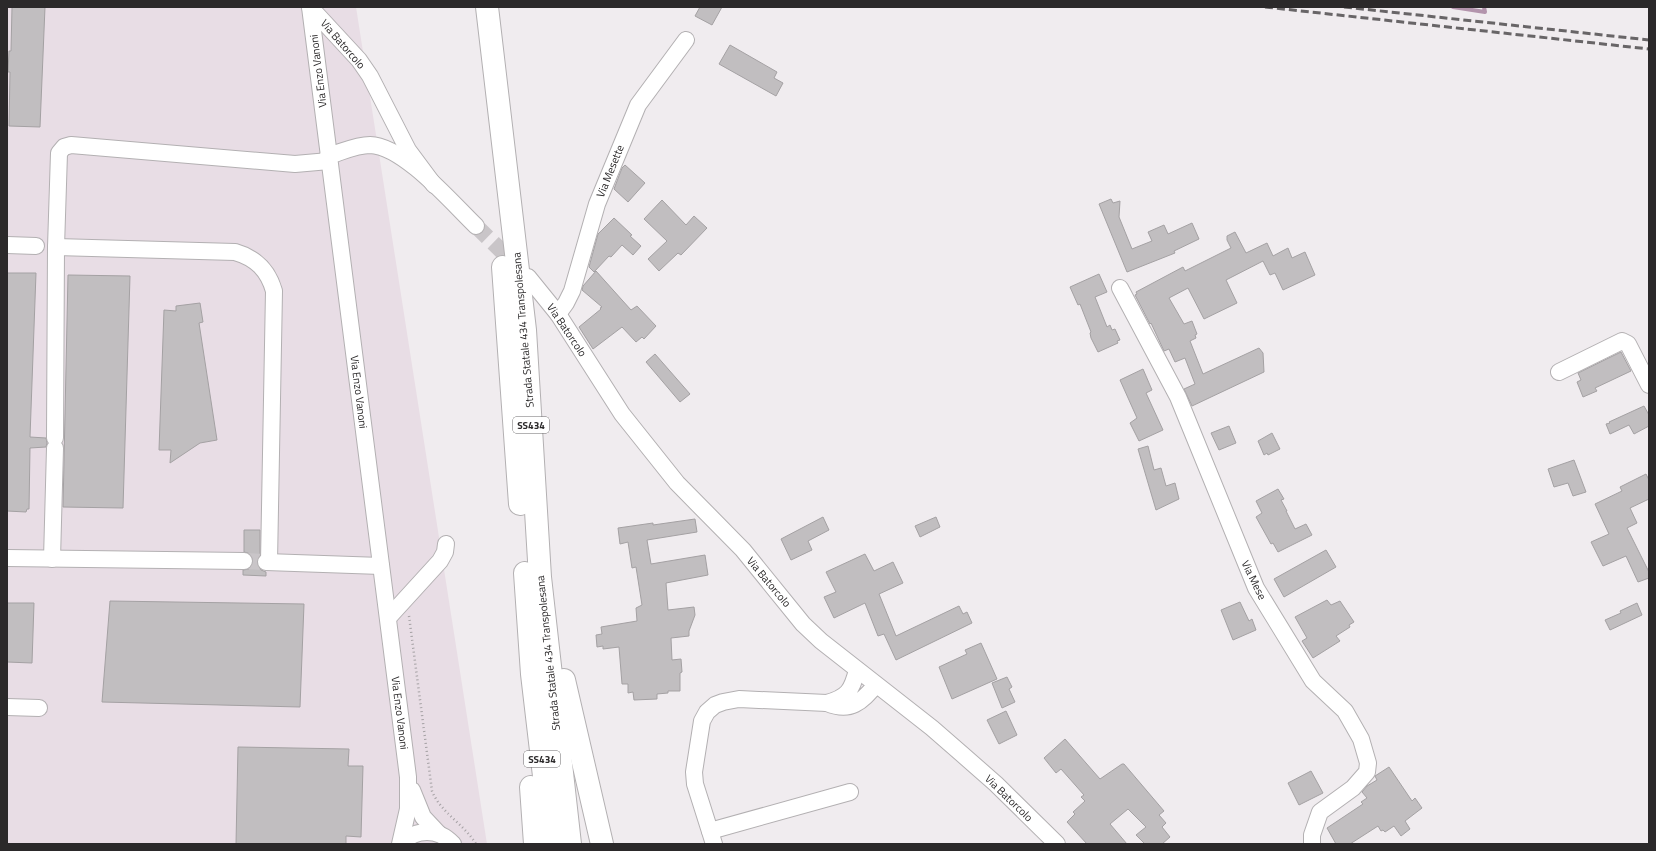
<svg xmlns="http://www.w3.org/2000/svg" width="1656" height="851" font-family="'Titillium Web',sans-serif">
<rect width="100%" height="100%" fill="#f0ecef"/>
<!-- built -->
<polygon fill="#e8dde5" points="7,7 356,7 487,844 7,844"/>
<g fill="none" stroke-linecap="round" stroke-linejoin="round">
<!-- stream -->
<polyline stroke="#b394ac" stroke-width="4" points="1453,7 1485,12 1484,7"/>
</g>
<!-- building -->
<g fill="#c1bec0" stroke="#a4a1a3">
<polygon points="12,7 45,7 40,127 9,126 10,72 8,72 9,51 11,51"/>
<polygon points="700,7 722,7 712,25 695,16"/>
<polygon points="730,45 777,72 774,78 783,83 776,96 719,64"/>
<polygon points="625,165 645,183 628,202 614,189 622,168"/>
<polygon points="1111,199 1113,203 1120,201 1119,217 1132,249 1152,241 1148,232 1164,225 1168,234 1192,223 1199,239 1174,251 1175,253 1127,272 1099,204"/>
<polygon points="662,200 686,225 694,216 707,228 681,255 678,253 659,271 648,259 667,241 644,219"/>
<polygon points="614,218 632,235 630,236 641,246 633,255 622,245 611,257 609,256 594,272 589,267 598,234"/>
<polygon points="1235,232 1246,253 1267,243 1273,256 1288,248 1292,258 1305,252 1315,275 1283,290 1275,273 1270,275 1263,261 1226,280 1237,303 1204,319 1188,288 1169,298 1184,324 1192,321 1197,334 1195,335 1196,338 1190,341 1203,374 1259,348 1263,353 1264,372 1192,406 1184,389 1195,384 1185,358 1175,362 1169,349 1164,351 1151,323 1150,324 1135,295 1137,294 1136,292 1183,267 1185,271 1231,248 1227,240 1227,236"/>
<polygon points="596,271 631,310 637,306 656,326 644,339 642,337 636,342 622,327 593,349 579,327 601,309 600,308 602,307 582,290 583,286"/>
<polygon points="7,273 36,273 30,437 46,438 47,443 46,447 30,448 29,509 27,509 26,512 7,511"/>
<polygon points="1099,274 1107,292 1095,297 1107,327 1110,325 1112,330 1115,329 1120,340 1117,341 1118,343 1098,352 1091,338 1090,333 1091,332 1080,304 1078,305 1070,287"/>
<polygon points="68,275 130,276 123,508 63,507"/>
<polygon points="200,303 203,322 199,323 217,440 200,443 170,463 171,450 159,450 164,310 176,311 176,306"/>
<polygon points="1621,352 1631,371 1595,388 1597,391 1583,397 1577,382 1581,380 1578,373"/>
<polygon points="655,354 690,394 680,402 646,362"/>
<polygon points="1143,369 1152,390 1146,393 1163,430 1139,441 1130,423 1137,418 1120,380"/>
<polygon points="1644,406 1649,415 1649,426 1634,434 1629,425 1610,434 1606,424 1610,423 1609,422"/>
<polygon points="1229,426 1236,443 1219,450 1211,433"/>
<polygon points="1272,433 1280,449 1268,455 1267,453 1264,455 1258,441"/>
<polygon points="1148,446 1154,470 1161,468 1166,486 1175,483 1179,499 1156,510 1138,449"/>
<polygon points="1574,460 1586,492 1573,496 1568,483 1554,487 1548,469"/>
<polygon points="1646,474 1649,480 1649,499 1630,508 1637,523 1627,528 1649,572 1649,578 1638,582 1626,556 1603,566 1591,542 1609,534 1595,504 1622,491 1620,487"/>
<polygon points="1278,489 1284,499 1281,500 1287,511 1286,511 1295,529 1306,524 1312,535 1278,552 1273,543 1271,544 1256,517 1262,513 1256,501"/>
<polygon points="823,517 829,530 808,541 812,550 791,560 781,539"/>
<polygon points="936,517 940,527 920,537 915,526"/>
<polygon points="695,519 697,532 647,540 651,564 705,555 708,575 666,583 668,610 694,607 695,615 689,631 689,636 671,638 672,660 681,659 682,672 680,673 680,691 668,691 668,693 657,694 657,699 634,700 633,692 628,693 628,684 622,684 619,647 603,649 603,646 597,647 596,635 602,634 601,627 637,621 636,608 642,605 636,567 632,568 628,542 620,544 618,528 653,523 653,525"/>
<polygon points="244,530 260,530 260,555 257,562 261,570 266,572 266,576 243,575 243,570 249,569 253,562 252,556 248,553 244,552"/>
<polygon points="1326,550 1336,567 1284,597 1274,579"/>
<polygon points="865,554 874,571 893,562 903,583 879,594 896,636 959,606 963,614 967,612 972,623 896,660 884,634 878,636 865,603 834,618 824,597 836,592 826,572"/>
<polygon points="1327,600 1331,605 1340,601 1354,622 1349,625 1350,627 1336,636 1340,641 1313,658 1302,641 1307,638 1295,617"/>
<polygon points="110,601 304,604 300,707 102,702"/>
<polygon points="1240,602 1249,621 1252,619 1256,630 1233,640 1221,610"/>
<polygon points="7,603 34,603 32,663 7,662"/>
<polygon points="1637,603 1642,615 1610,630 1605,620 1621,613 1620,611"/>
<polygon points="981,643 997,679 952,699 939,667 967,654 965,650"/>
<polygon points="1007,677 1012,687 1009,689 1015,702 1002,708 992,683"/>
<polygon points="1006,711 1017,735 999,744 987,720"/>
<polygon points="1065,739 1100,779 1122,764 1124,764 1164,811 1159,815 1166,823 1162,827 1170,837 1162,844 1145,844 1136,835 1146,827 1128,809 1110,824 1127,844 1087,844 1067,822 1075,814 1073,812 1085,801 1081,797 1084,795 1061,769 1056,773 1044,758"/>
<polygon points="238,747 349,749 348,766 363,766 361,837 346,836 346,844 236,844"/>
<polygon points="1389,767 1412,801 1415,798 1422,808 1405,821 1410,829 1401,836 1394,826 1385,832 1383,830 1381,831 1378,826 1350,844 1336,844 1327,828 1363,804 1361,802 1367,798 1362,792 1367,786 1377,780 1375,776"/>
<polygon points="1311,771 1323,793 1299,805 1288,783"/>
</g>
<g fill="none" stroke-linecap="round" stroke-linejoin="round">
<!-- minor-tunnel -->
<g stroke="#c9c5c8" stroke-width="16" stroke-dasharray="16 8" stroke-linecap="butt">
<polyline points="476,226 521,270"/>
<polyline points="244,561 266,562"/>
</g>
<!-- minor casing -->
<g stroke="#b3b0b2" stroke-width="18">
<g id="minor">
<polyline points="310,7 408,777 408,809 400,844"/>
<polyline points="310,7 359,60 370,76 408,150 434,185"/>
<path d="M 328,156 C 342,152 356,145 370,145 C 404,146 452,203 476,226"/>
<polyline points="7,245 36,246"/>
<path d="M 56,247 L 235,252 C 256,258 268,270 274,291 L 269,562"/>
<polyline points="528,277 558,314 622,414 677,483 743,550 803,624 821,641 932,728 963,755 996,784 1057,844"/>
<polyline points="1120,288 1178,397 1256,588 1313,681 1345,711 1361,739 1368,763 1367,772 1353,788 1320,812 1312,835 1312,844"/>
<polyline points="558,314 566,303 572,291 597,204 638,105 686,40"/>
<polyline points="1559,372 1622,341 1628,344 1649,385"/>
<polyline points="55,438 56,247 59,153 64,147 71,145 295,164 329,161"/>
<polyline points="7,558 244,561"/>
<polyline points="52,559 55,448"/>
<polyline points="266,562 381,566"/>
<polyline points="388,618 440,561 445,552 446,544"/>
<path d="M 857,670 C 852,690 848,697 827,703 C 851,713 861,702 876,685"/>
<polyline points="7,707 39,708"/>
<polyline points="412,790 423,817 438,833"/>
<polyline points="710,831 850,792"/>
<path d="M 401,844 C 416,828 438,828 453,844"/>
<polyline points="714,844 695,784 694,772 702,721 707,712 715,705 723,702 739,699 827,703"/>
</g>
</g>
<!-- highway casing -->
<g stroke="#b3b0b2" stroke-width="24">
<g id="highway">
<polyline points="487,7 525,330 540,577 570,844"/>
<polyline points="503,267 520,504"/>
<polyline points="525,573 532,674 552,844"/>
<polyline points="564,680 602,844"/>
<polyline points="531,787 535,844"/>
</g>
</g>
<!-- path -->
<path stroke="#a5a1a4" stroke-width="2.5" stroke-dasharray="1 3" stroke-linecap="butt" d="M 409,616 L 432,791 C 441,813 464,824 476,844"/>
<!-- minor -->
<use href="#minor" stroke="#fff" stroke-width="16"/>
<!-- highway -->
<use href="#highway" stroke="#fff" stroke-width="22"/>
<!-- rail -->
<g stroke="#686567" stroke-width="3" stroke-dasharray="8 4" stroke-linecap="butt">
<polyline points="1265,7 1649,49"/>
<polyline points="1344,7 1649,40"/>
</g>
</g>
<g text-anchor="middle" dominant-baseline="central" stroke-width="3" stroke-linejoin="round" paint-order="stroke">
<!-- shield labels -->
<g fill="#fff" stroke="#6b696a" stroke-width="1">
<rect x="513" y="417" width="36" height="16" rx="3"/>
<rect x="524" y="751" width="36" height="16" rx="3"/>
</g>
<g font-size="10" font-weight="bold" fill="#2b292a">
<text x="531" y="425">SS434</text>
<text x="542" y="759">SS434</text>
</g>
<!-- street labels -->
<g font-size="11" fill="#2b292a" stroke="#fff">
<text transform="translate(343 44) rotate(49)">Via Batorcolo</text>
<text transform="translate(318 71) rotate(-97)">Via Enzo Vanoni</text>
<text transform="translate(610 171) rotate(-68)">Via Mesette</text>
<text transform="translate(523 330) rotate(-95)">Strada Statale 434 Transpolesana</text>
<text transform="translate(567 330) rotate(56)">Via Batorcolo</text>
<text transform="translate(359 392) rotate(83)">Via Enzo Vanoni</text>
<text transform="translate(1254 580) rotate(64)">Via Mese</text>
<text transform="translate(769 582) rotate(50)">Via Batorcolo</text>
<text transform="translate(548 653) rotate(-96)">Strada Statale 434 Transpolesana</text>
<text transform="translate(400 713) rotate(83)">Via Enzo Vanoni</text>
<text transform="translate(1009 798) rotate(44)">Via Batorcolo</text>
</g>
</g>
<!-- border -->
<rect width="1656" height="851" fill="none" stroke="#2b292a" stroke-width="16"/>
</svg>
